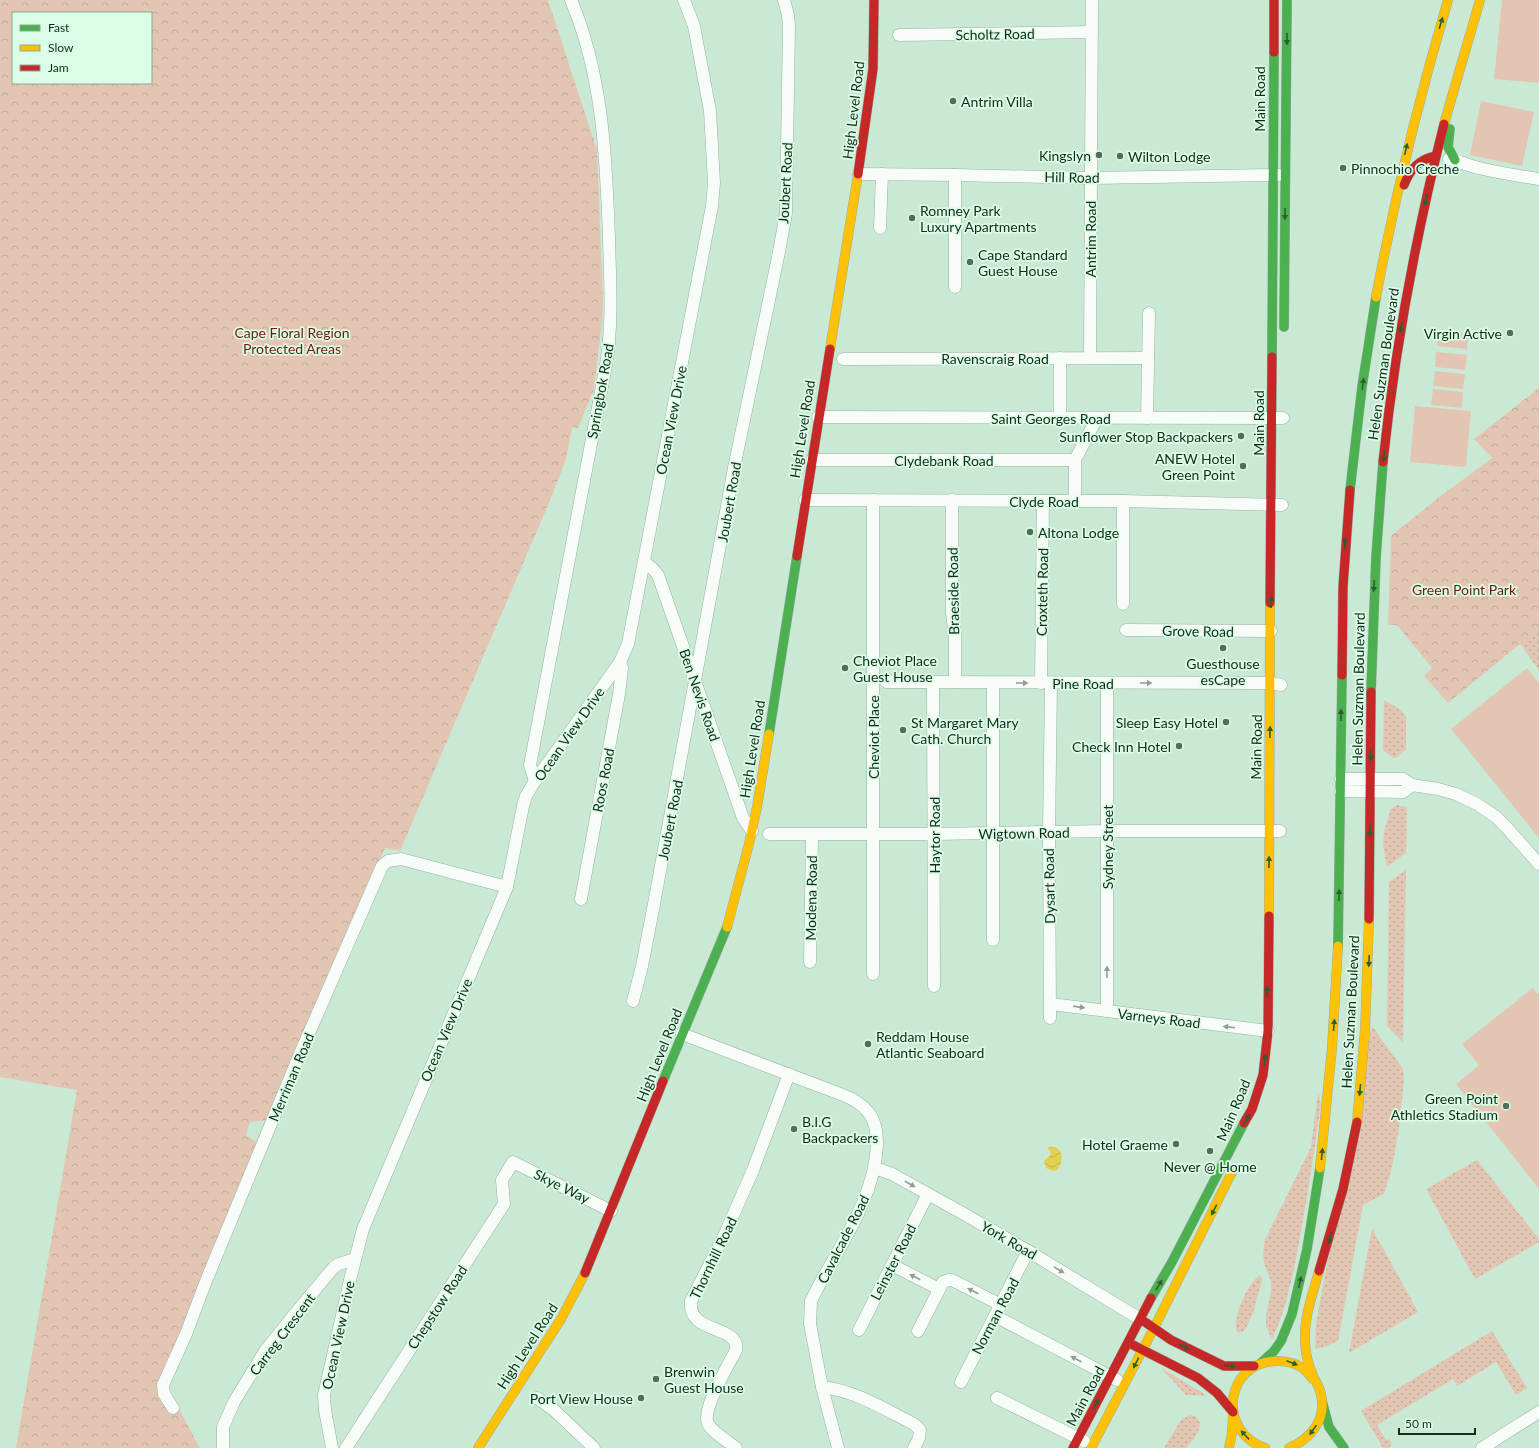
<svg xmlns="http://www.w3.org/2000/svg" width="1539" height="1448" font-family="Lato,sans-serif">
<defs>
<pattern id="grass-dots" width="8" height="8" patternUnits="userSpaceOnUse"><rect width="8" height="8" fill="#e2c6b3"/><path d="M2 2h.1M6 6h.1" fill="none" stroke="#c1aa99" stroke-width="1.8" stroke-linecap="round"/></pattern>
<pattern id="park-crowns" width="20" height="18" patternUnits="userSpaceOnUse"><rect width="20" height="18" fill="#e2c6b3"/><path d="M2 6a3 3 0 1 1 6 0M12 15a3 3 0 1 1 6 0" fill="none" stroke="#c1aa99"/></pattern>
<pattern id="water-waves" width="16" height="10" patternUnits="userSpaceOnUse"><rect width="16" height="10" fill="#e1d051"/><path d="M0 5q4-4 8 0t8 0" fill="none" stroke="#c0b346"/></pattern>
</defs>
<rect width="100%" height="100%" fill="#cae9d4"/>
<!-- grass -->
<g fill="url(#grass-dots)">
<polygon points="1539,626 1539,670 1520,644"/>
<polygon points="1384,700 1401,710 1406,717 1406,749 1396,758 1393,758 1383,750"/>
<polygon points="1397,805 1407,807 1406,853 1387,867 1383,845 1384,831 1391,809"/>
<polygon points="1406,870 1403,1042 1387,1026 1389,882"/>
<polygon points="1372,1026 1403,1069 1404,1081 1399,1128 1392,1168 1384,1194 1363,1205 1338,1341 1324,1347 1315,1349 1316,1323"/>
<path d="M 1318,1093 L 1321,1104 C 1314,1152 1307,1200 1298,1248 C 1292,1278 1286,1311 1272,1339 L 1266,1326 L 1266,1316 L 1271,1292 L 1271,1281 L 1264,1263 L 1263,1253 L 1265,1240 L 1311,1147 Z"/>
<polygon points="1477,1160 1539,1239 1539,1242 1475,1279 1426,1189"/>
<polygon points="1372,1228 1418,1312 1349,1353"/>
<path d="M 1260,1275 L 1262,1280 L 1253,1313 L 1245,1330 L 1238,1333 C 1229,1322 1249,1281 1260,1275 Z"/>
<polygon points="1492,1331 1527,1388 1516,1395 1496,1362 1457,1386 1453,1379 1377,1425 1386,1440 1389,1439 1392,1445 1388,1448 1383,1448 1361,1411"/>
<polygon points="1161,1368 1201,1392 1207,1396 1186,1395"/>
<path d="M 1190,1415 L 1195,1416 L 1200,1422 C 1200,1433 1193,1440 1186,1448 L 1164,1448 L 1181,1420 Z"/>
</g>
<!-- park -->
<g fill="url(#park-crowns)" fill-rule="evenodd">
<path d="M 0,0 L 548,0 L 597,150 L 603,302 L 601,331 L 594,389 L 578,428 L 572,427 L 566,459 L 552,496 L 400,851 L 385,848 L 295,1050 L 270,1120 L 250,1122 L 246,1135 L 259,1144 L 159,1382 L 171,1394 L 200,1448 L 16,1448 L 77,1090 L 0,1077 ZM 13,13 L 151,13 L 151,83 L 13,83 Z"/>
<polygon points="1539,388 1539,626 1520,644 1448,703 1424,676 1432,668 1397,625 1388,625 1391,536 1438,498 1492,458 1474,439"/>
</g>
<!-- pitch -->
<g fill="#e2c6b3">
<polygon points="1502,0 1539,0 1539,83 1494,79"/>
<polygon points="1481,101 1534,112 1522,166 1470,155"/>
<polygon points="1438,331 1468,334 1467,349 1437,346"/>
<polygon points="1436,352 1467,355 1465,370 1435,367"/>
<polygon points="1435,371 1465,374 1463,389 1433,386"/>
<polygon points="1433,389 1463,392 1462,408 1431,405"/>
<polygon points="1415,406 1471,411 1466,467 1410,462"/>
<polygon points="1527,668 1539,683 1539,838 1451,729"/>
<polygon points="1533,988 1537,994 1539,993 1539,1189 1456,1084 1479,1065 1462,1044"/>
</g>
<!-- water -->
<path fill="url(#water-waves)" d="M 1048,1147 C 1063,1144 1065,1161 1057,1170 L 1053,1171 L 1046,1168 L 1044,1161 L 1051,1154 L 1050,1151 L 1048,1149 Z"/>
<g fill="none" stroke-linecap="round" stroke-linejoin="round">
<!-- street casing -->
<g stroke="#98b0a0" stroke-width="13">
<g id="street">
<polyline points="899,35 1092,32"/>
<path d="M 1449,159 C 1459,161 1469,166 1479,168 C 1499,173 1519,176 1539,179"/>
<polyline points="859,174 955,175 1091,178 1279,175"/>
<polyline points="880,228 882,174"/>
<polyline points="955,287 955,175"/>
<polyline points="1090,358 1092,0"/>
<polyline points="843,359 1148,358"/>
<polyline points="818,417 1283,418"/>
<polyline points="1060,418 1060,358"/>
<polyline points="1147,418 1149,313"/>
<polyline points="812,460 1075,460"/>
<polyline points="805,500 1123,501 1282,505"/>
<polyline points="873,500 873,974"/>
<polyline points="952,500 952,613 955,635 955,682"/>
<polyline points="1075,501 1075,460 1097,418"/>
<polyline points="644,562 653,569 658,575 743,818 752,831"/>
<polyline points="1123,604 1123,501"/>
<polyline points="1126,630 1271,631"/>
<polyline points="886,682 1271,683 1281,685"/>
<polyline points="933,683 934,986"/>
<polyline points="1041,683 1043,501"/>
<polyline points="1341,779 1403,779 1412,785 1438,789 1456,794 1477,804 1496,817 1507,828 1539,864"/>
<path d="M 535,781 L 530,765 L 606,365 C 613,323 610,281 609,238 C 606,157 603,76 571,0"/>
<polyline points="1341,791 1403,792 1412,785"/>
<polyline points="769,834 934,834 1107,831 1280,831"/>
<polyline points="581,899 619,694 622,668 620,662"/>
<polyline points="993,940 993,683"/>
<polyline points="810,962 812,835"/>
<polyline points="633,1001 642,966 654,904 734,468 778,257 786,213 789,26 788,15 784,0"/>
<polyline points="1051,1004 1268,1031"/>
<polyline points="1107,1011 1107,683"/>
<polyline points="1050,1018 1049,833 1051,683"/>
<path d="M 682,1034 L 843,1095 C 853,1099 862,1104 868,1112 C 876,1121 877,1133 877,1144 C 875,1197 841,1244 817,1289 L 811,1301 L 810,1324 L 822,1387 L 838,1448"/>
<polyline points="875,1168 892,1174 964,1214 1028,1251 1140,1319"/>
<polyline points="892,1265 939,1289"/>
<polyline points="995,1316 1117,1380"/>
<polyline points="859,1330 928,1194"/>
<polyline points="918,1331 943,1282 949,1280 952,1280 1001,1305"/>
<polyline points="961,1382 1028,1251"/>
<path d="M 822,1387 C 856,1391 884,1409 914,1424 L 920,1430 L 919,1438 L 914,1448"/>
<polyline points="537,1398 555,1411 594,1448"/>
<polyline points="997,1398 1084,1441"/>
<polyline points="173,1408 164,1394 163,1385 186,1334 206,1281 299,1056 382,866 388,861 401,859 507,887"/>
<polyline points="223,1448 223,1427 234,1402 265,1351 294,1315 334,1267 339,1264 355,1259"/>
<polyline points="332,1448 325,1410 324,1395 350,1280 363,1229 507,887 523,806 526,796 535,781 620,662 628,644 712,206 714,183 710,111 694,26 684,0"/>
<polyline points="346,1448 504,1204 502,1180 513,1162 611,1211"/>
<path d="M 736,1448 C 729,1442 712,1432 708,1424 C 701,1410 729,1364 736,1350 C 740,1324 687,1335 691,1301 L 724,1236 L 753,1170 L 789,1074"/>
<polyline points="1482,1448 1539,1412"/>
</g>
</g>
<!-- fast casing -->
<g stroke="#98b0a0" stroke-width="10">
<g id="fast">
<polyline points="1450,129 1448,147 1455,160"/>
<polyline points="1284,327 1287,0"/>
<polyline points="1272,357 1274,52"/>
<polyline points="1350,490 1362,387 1376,297"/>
<polyline points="1371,692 1376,557 1383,462"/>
<polyline points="769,734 797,556"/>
<polyline points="1338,946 1342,675"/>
<polyline points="663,1081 727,927"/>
<polyline points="1151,1298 1172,1262 1244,1123"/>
<polyline points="1261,1363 1274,1351 1281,1341 1292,1314 1307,1249 1320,1168"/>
<polyline points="1322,1401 1329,1427 1344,1448"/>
</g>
</g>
<!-- slow casing -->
<g stroke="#98b0a0" stroke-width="10">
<g id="slow">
<polyline points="1444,124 1480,0"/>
<path d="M 1376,297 C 1395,196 1419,98 1448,0"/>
<polyline points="830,349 858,174"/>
<polyline points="1269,916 1270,603"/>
<polyline points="727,927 749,844 757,807 769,734"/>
<polyline points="1357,1122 1365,1031 1369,919"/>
<polyline points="1320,1168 1332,1048 1338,946"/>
<polyline points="478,1448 561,1319 585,1273"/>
<polyline points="1091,1448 1154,1328 1233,1170"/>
<polyline points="1229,1448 1232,1433 1233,1415"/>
<path d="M 1265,1448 C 1216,1431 1225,1361 1278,1361 C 1285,1361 1294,1363 1301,1367 C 1306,1370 1310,1376 1314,1380"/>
<path d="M 1289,1448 C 1310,1439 1327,1420 1321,1395 C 1320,1388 1316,1382 1313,1376 C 1308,1364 1305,1353 1305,1340 C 1304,1317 1313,1293 1319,1271"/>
</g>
</g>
<!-- jam casing -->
<g stroke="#98b0a0" stroke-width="10">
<g id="jam">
<polyline points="1274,52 1274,0"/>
<polyline points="858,174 873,69 874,0"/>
<path d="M 1404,185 C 1410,169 1419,159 1436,156"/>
<path d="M 1383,462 C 1395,348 1416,235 1444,124"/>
<polyline points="797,556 830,349"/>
<polyline points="1270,603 1272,357"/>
<polyline points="1342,675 1343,587 1350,490"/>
<polyline points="1369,919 1371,692"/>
<polyline points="1244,1123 1252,1109 1263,1075 1268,1031 1269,916"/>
<polyline points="1319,1271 1343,1189 1357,1122"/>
<polyline points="585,1273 663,1081"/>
<polyline points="1145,1322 1171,1340 1224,1366 1254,1366"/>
<polyline points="1133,1345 1198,1378 1217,1393 1233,1412"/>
<polyline points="1073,1448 1151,1298"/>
</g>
</g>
<!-- street -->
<use href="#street" stroke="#f7fcf9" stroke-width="12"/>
<!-- fast -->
<use href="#fast" stroke="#4caf50" stroke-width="9"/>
<!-- slow -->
<use href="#slow" stroke="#ffc107" stroke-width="9"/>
<!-- jam -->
<use href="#jam" stroke="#c62828" stroke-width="9"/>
</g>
<!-- one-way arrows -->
<defs><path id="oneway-solid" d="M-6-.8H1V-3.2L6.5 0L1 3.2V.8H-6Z"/></defs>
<g fill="#2a5f30">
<use href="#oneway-solid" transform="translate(1441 23) rotate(-73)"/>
<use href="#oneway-solid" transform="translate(1287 39) rotate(90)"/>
<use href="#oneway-solid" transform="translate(1406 149) rotate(-77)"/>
<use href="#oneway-solid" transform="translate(1426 200) rotate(101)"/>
<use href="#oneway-solid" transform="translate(1285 214) rotate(91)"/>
<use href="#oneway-solid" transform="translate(1401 327) rotate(100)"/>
<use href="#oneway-solid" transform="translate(1363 384) rotate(-82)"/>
<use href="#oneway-solid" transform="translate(1384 456) rotate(95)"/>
<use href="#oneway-solid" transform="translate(1345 543) rotate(-87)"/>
<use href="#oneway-solid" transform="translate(1374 586) rotate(93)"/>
<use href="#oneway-solid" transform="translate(1271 602) rotate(-90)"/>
<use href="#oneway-solid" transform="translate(1341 715) rotate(-90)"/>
<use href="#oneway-solid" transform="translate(1270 732) rotate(-89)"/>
<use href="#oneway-solid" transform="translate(1371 755) rotate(90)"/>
<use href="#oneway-solid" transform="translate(1370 831) rotate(91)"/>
<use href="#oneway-solid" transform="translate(1269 862) rotate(-89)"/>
<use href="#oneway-solid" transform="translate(1339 895) rotate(-89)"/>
<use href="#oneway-solid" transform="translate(1369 961) rotate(92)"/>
<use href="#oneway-solid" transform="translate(1267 992) rotate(-90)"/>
<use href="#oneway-solid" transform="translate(1334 1025) rotate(-85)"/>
<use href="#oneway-solid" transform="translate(1265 1060) rotate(-82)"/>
<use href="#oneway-solid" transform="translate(1360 1090) rotate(95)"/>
<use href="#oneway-solid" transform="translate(1247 1119) rotate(-64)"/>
<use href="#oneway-solid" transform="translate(1322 1154) rotate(-84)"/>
<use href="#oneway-solid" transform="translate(1214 1210) rotate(117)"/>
<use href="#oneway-solid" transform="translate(1330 1238) rotate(106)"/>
<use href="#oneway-solid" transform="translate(1300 1282) rotate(-76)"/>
<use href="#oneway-solid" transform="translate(1159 1285) rotate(-59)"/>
<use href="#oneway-solid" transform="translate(1184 1347) rotate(27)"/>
<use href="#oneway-solid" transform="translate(1136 1363) rotate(117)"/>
<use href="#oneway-solid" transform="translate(1292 1363) rotate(21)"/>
<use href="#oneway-solid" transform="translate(1230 1366) rotate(8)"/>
<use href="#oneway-solid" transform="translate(1096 1404) rotate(-62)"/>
<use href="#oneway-solid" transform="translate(1313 1430) rotate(125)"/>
<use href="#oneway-solid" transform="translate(1245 1435) rotate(-133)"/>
</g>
<g fill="#909e95">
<use href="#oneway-solid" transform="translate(1022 683)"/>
<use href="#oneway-solid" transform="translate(1146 683)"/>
<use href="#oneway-solid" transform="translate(1107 972) rotate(-90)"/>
<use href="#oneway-solid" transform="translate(1079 1007) rotate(8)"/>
<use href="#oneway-solid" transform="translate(1229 1027) rotate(-173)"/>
<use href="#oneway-solid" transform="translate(910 1184) rotate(29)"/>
<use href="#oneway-solid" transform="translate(1059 1270) rotate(31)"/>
<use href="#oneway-solid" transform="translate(915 1277) rotate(-153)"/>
<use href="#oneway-solid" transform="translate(973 1291) rotate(-153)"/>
<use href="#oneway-solid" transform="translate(1076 1359) rotate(-152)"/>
</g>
<!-- markers -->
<g fill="#536d5c" stroke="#dbfde5" stroke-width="1.5">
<circle cx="953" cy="101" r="4"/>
<circle cx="1099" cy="155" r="4"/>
<circle cx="1120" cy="156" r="4"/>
<circle cx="1343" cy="168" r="4"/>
<circle cx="912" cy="218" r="4"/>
<circle cx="970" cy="262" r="4"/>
<circle cx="1510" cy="333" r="4"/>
<circle cx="1241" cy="436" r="4"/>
<circle cx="1243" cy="466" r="4"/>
<circle cx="1030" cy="532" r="4"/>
<circle cx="1223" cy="648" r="4"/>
<circle cx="845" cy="668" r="4"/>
<circle cx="1226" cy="722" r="4"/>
<circle cx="903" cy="730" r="4"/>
<circle cx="1179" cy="746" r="4"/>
<circle cx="868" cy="1044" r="4"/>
<circle cx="1506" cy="1106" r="4"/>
<circle cx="794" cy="1129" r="4"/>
<circle cx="1176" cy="1144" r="4"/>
<circle cx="1210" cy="1151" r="4"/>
<circle cx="656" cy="1379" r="4"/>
<circle cx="641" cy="1398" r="4"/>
</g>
<g text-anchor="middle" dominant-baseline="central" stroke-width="3.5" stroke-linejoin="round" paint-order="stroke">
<!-- street labels -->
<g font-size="14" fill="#132a1b" stroke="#dbfde5">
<text transform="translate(995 34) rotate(-1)">Scholtz Road</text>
<text transform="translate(1259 99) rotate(-90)">Main Road</text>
<text transform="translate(853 110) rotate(-83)">High Level Road</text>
<text transform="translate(1072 177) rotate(1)">Hill Road</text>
<text transform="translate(785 183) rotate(-87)">Joubert Road</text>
<text transform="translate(1090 239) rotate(-90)">Antrim Road</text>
<text x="995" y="358">Ravenscraig Road</text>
<text transform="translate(1383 364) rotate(-82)">Helen Suzman Boulevard</text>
<text transform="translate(600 391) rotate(-80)">Springbok Road</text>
<text x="1051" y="418">Saint Georges Road</text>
<text transform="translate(671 420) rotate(-79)">Ocean View Drive</text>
<text transform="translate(1258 423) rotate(-90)">Main Road</text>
<text transform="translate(802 429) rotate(-81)">High Level Road</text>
<text x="944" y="460">Clydebank Road</text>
<text x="1044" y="501">Clyde Road</text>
<text transform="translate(729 502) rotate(-80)">Joubert Road</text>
<text transform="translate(953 591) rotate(-91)">Braeside Road</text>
<text transform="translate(1042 592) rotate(-89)">Croxteth Road</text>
<text transform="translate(1198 631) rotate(1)">Grove Road</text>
<text x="1083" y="683">Pine Road</text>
<text transform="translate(1358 689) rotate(-89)">Helen Suzman Boulevard</text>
<text transform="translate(700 695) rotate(71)">Ben Nevis Road</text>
<text transform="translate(569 734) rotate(-55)">Ocean View Drive</text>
<text transform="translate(873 737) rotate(-90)">Cheviot Place</text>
<text transform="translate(1256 747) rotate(-89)">Main Road</text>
<text transform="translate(752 749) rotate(-81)">High Level Road</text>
<text transform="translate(603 780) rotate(-79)">Roos Road</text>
<text transform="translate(670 820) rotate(-79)">Joubert Road</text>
<text transform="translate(1024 833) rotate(-1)">Wigtown Road</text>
<text transform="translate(934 835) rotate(-90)">Haytor Road</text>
<text transform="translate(1107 847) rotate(-90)">Sydney Street</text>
<text transform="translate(1049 886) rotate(-91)">Dysart Road</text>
<text transform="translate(811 898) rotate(-89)">Modena Road</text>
<text transform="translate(1350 1012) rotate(-87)">Helen Suzman Boulevard</text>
<text transform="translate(1159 1018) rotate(7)">Varneys Road</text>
<text transform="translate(446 1030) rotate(-67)">Ocean View Drive</text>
<text transform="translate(659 1055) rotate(-68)">High Level Road</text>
<text transform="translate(291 1077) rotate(-67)">Merriman Road</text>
<text transform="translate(1233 1110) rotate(-67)">Main Road</text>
<text transform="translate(562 1186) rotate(26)">Skye Way</text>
<text transform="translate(843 1239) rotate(-63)">Cavalcade Road</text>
<text transform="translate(1009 1240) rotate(30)">York Road</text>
<text transform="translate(713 1258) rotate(-64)">Thornhill Road</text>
<text transform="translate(893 1262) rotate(-63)">Leinster Road</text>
<text transform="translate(437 1307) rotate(-57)">Chepstow Road</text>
<text transform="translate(995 1316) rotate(-62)">Norman Road</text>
<text transform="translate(282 1334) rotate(-53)">Carreg Crescent</text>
<text transform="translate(338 1335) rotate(-78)">Ocean View Drive</text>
<text transform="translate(527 1346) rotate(-57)">High Level Road</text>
<text transform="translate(1085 1396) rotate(-62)">Main Road</text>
</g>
<!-- poi labels -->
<g font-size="14" fill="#132a1b" stroke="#dbfde5" text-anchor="start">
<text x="961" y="101">Antrim Villa</text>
<text x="1091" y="155" text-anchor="end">Kingslyn</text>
<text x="1128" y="156">Wilton Lodge</text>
<text x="1351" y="168">Pinnochio Creche</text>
<text x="920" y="210">Romney Park<tspan x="920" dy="16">Luxury Apartments</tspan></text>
<text x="978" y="254">Cape Standard<tspan x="978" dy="16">Guest House</tspan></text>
<text x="1502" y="333" text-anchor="end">Virgin Active</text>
<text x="1233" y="436" text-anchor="end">Sunflower Stop Backpackers</text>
<text x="1235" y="458" text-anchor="end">ANEW Hotel<tspan x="1235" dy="16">Green Point</tspan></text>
<text x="1038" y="532">Altona Lodge</text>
<text x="853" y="660">Cheviot Place<tspan x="853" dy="16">Guest House</tspan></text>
<text x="1223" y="663" text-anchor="middle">Guesthouse<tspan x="1223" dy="16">esCape</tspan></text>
<text x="911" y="722">St Margaret Mary<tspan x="911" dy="16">Cath. Church</tspan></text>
<text x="1218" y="722" text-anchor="end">Sleep Easy Hotel</text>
<text x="1171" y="746" text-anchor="end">Check Inn Hotel</text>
<text x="876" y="1036">Reddam House<tspan x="876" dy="16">Atlantic Seaboard</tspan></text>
<text x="1498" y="1098" text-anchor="end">Green Point<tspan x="1498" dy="16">Athletics Stadium</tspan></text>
<text x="802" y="1121">B.I.G<tspan x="802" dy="16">Backpackers</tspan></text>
<text x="1168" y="1144" text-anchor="end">Hotel Graeme</text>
<text x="1210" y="1166" text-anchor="middle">Never @ Home</text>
<text x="664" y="1371">Brenwin<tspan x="664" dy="16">Guest House</tspan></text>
<text x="633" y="1398" text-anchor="end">Port View House</text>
</g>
<!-- park labels -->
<g font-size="14" fill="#6c1a06" stroke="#dbfde5">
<text x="292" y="332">Cape Floral Region<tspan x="292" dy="16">Protected Areas</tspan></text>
<text x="1464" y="589">Green Point Park</text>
</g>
</g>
<!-- legend -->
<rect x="12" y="12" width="140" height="72" fill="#dbfde5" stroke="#8ba994"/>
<rect x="20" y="25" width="20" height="6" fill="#4caf50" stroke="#8ba994"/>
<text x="48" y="32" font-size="12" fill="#132a1b">Fast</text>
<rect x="20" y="45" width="20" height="6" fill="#ffc107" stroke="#8ba994"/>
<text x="48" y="52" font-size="12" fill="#132a1b">Slow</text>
<rect x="20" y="65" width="20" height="6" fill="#c62828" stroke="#8ba994"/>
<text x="48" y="72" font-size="12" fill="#132a1b">Jam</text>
<!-- scale -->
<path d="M1399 1428v6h76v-6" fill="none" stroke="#132a1b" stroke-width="2"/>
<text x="1405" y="1428" font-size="12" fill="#132a1b" stroke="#dbfde5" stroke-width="3" paint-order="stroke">50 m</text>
</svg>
